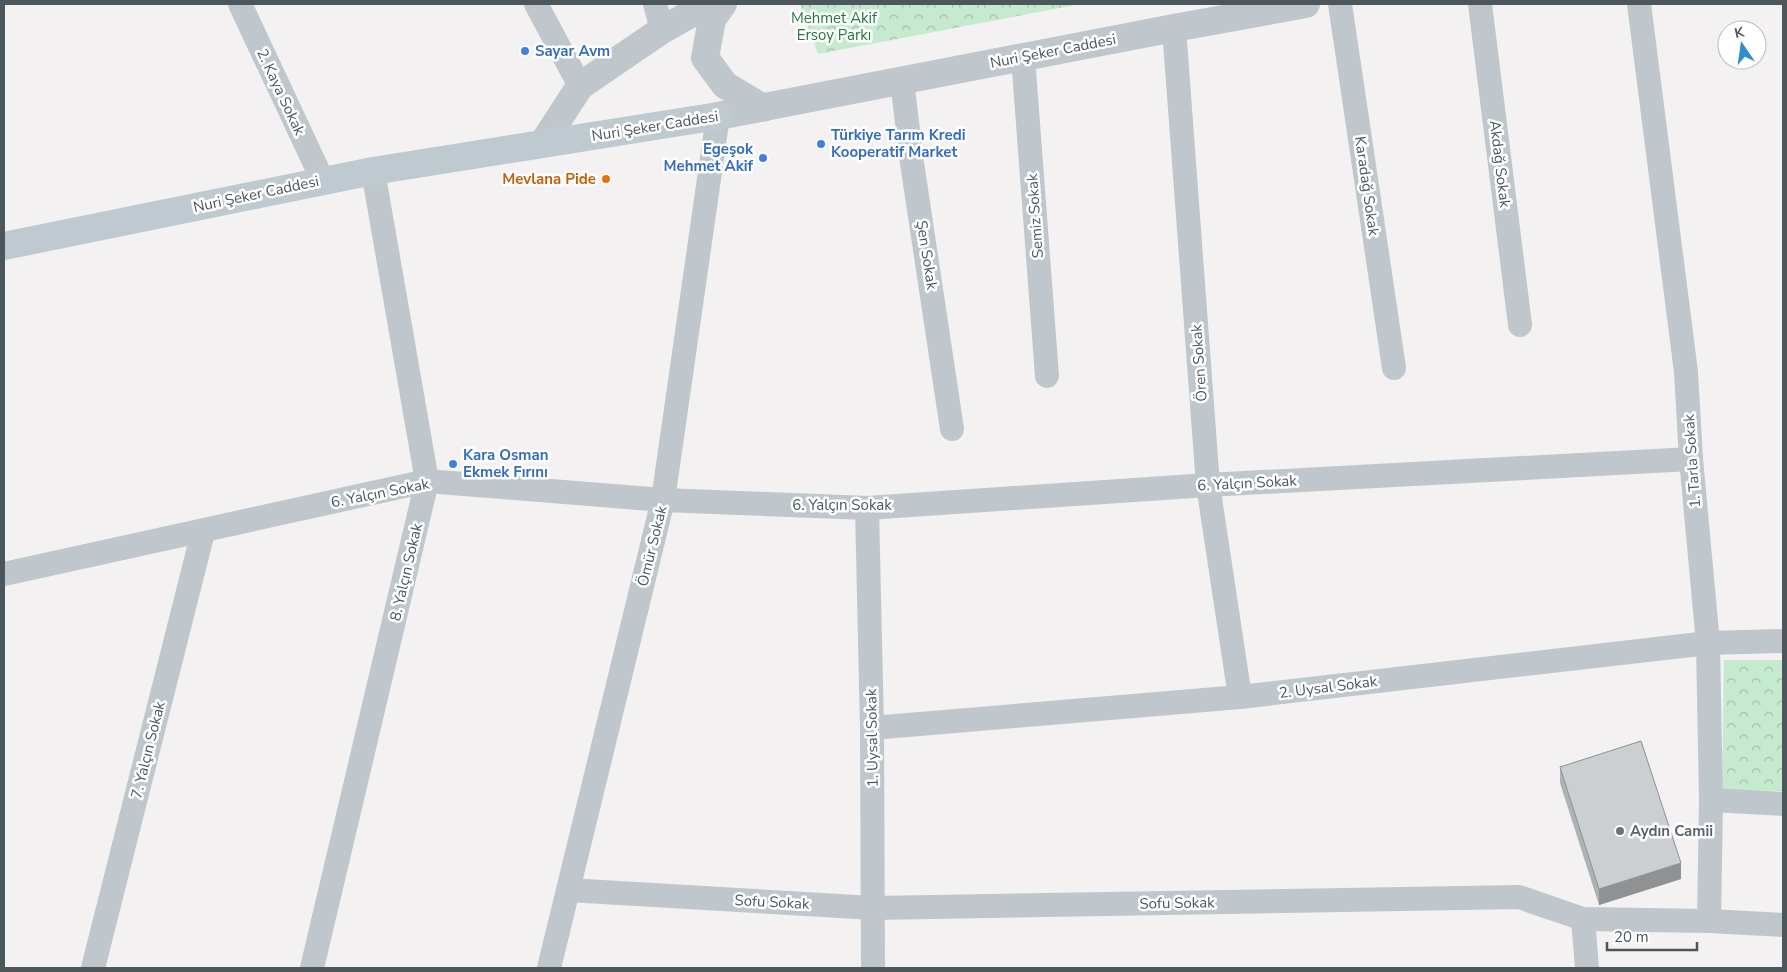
<svg xmlns="http://www.w3.org/2000/svg" width="1787" height="972" font-family="'Nunito Sans',sans-serif">
<defs>
<pattern id="forest-crowns" width="20" height="18" patternUnits="userSpaceOnUse" patternTransform="scale(1.25)"><rect width="20" height="18" fill="#c6eace"/><path d="M2 6a3 3 0 1 1 6 0M12 15a3 3 0 1 1 6 0" fill="none" stroke="#a3c0aa"/></pattern>
</defs>
<rect width="100%" height="100%" fill="#f3f1f2"/>
<!-- forest -->
<g fill="url(#forest-crowns)">
<polygon points="800,4 1081,4 818,54"/>
<polygon points="1724,660 1783,660 1783,791 1722,790"/>
</g>
<g fill="none" stroke-linecap="round" stroke-linejoin="round">
<!-- minor -->
<g stroke="#bfc7cc" stroke-width="24">
<polyline points="240,4 323,181"/>
<polyline points="536,4 580,86"/>
<polyline points="655,4 662,30"/>
<polyline points="1340,4 1394,368"/>
<polyline points="1480,4 1520,325"/>
<polyline points="1639,4 1686,372 1691,459 1708,643 1711,800 1709,921"/>
<polyline points="1174,28 1208,485 1240,697"/>
<polyline points="1023,57 1047,376"/>
<polyline points="902,81 912,163 952,429"/>
<polyline points="867,508 872,728 873,968"/>
<polyline points="4,574 427,481 663,500 867,508 1208,485 1691,459"/>
<polyline points="872,728 1240,697 1708,643 1783,641"/>
<polyline points="1711,800 1783,804"/>
<polyline points="568,890 874,908 1519,897 1583,919 1709,921 1783,925"/>
<polyline points="1583,919 1587,968"/>
<polyline points="93,968 203,532"/>
<polyline points="312,968 427,481 373,171"/>
<polyline points="549,968 663,500 718,116"/>
</g>
<!-- tertiary -->
<g stroke="#bfc7cc" stroke-width="28">
<polyline points="723,4 712,19 705,58 725,85 763,108"/>
<polyline points="718,116 1174,28 1306,4"/>
<polyline points="543,143 580,86 662,30 708,4"/>
</g>
<!-- secondary -->
<polyline stroke="#bfcad0" stroke-width="28" points="4,246 373,171 718,116"/>
</g>
<!-- wall -->
<polygon fill="#afb2b5" points="1560,767 1681,879 1599,905 1560,783"/>
<!-- shaded-wall -->
<polygon fill="#8f9193" points="1681,863 1681,879 1599,905 1599,889"/>
<!-- building -->
<polygon fill="#cccfd2" stroke="#8f9193" points="1641,741 1681,863 1599,889 1560,767"/>
<!-- markers -->
<g fill="#3f7fe0" stroke="#fff" stroke-width="2">
<circle cx="525" cy="51" r="5"/>
<circle cx="821" cy="144" r="5"/>
<circle cx="763" cy="158" r="5"/>
<circle cx="453" cy="464" r="5"/>
</g>
<circle fill="#e8710a" stroke="#fff" stroke-width="2" cx="606" cy="179" r="5"/>
<circle fill="#6b7280" stroke="#fff" stroke-width="2" cx="1620" cy="831" r="5"/>
<g text-anchor="middle" dominant-baseline="central" stroke-width="5" stroke-linejoin="round" paint-order="stroke">
<!-- park labels -->
<g font-size="15" fill="#247640" stroke="#fff">
<text x="834" y="18">Mehmet Akif<tspan x="834" dy="17">Ersoy Parkı</tspan></text>
</g>
<!-- shop labels -->
<g font-size="15" font-weight="bold" fill="#366cbe" stroke="#fff" text-anchor="start">
<text x="535" y="51">Sayar Avm</text>
<text x="831" y="135">Türkiye Tarım Kredi<tspan x="831" dy="17">Kooperatif Market</tspan></text>
<text x="753" y="149" text-anchor="end">Egeşok<tspan x="753" dy="17">Mehmet Akif</tspan></text>
<text x="463" y="455">Kara Osman<tspan x="463" dy="17">Ekmek Fırını</tspan></text>
</g>
<!-- street labels -->
<g font-size="15" fill="#4b575c" stroke="#fff">
<text transform="translate(1053 51) rotate(-11)">Nuri Şeker Caddesi</text>
<text transform="translate(281 92) rotate(65)">2. Kaya Sokak</text>
<text transform="translate(655 126) rotate(-9)">Nuri Şeker Caddesi</text>
<text transform="translate(1500 164) rotate(83)">Akdağ Sokak</text>
<text transform="translate(1367 186) rotate(82)">Karadağ Sokak</text>
<text transform="translate(256 194) rotate(-12)">Nuri Şeker Caddesi</text>
<text transform="translate(1035 216) rotate(-94)">Semiz Sokak</text>
<text transform="translate(927 255) rotate(81)">Şen Sokak</text>
<text transform="translate(1199 363) rotate(-94)">Ören Sokak</text>
<text transform="translate(1692 461) rotate(-94)">1. Tarla Sokak</text>
<text transform="translate(1247 483) rotate(-3)">6. Yalçın Sokak</text>
<text transform="translate(380 493) rotate(-11)">6. Yalçın Sokak</text>
<text x="842" y="505">6. Yalçın Sokak</text>
<text transform="translate(652 546) rotate(-76)">Ömür Sokak</text>
<text transform="translate(406 572) rotate(-77)">8. Yalçın Sokak</text>
<text transform="translate(1328 687) rotate(-7)">2. Uysal Sokak</text>
<text transform="translate(872 738) rotate(-91)">1. Uysal Sokak</text>
<text transform="translate(148 750) rotate(-76)">7. Yalçın Sokak</text>
<text transform="translate(772 902) rotate(3)">Sofu Sokak</text>
<text transform="translate(1177 903) rotate(-1)">Sofu Sokak</text>
</g>
<!-- food labels -->
<g font-size="15" font-weight="bold" fill="#c56008" stroke="#fff" text-anchor="end">
<text x="596" y="179">Mevlana Pide</text>
</g>
<!-- worship labels -->
<g font-size="15" font-weight="bold" fill="#5b616d" stroke="#fff" text-anchor="start">
<text x="1630" y="831">Aydın Camii</text>
</g>
</g>
<!-- border -->
<rect width="1787" height="972" fill="none" stroke="#4b575c" stroke-width="10"/>
<!-- north arrow -->
<g transform="translate(1742 45) rotate(347)"><circle r="24" fill="#ffffff" stroke="#b7bcbe"/>
<path d="M0-4L9 19L0 12L-9 19Z" fill="#308ece"/>
<text y="-8" font-size="14" font-weight="bold" text-anchor="middle" fill="#4b575c">K</text>
</g>
<!-- scale -->
<path d="M1607 942v8h90v-8" fill="none" stroke="#4b575c" stroke-width="2.5"/>
<text x="1614" y="942" font-size="15" fill="#4b575c" stroke="#ffffff" stroke-width="4" paint-order="stroke">20 m</text>
</svg>
